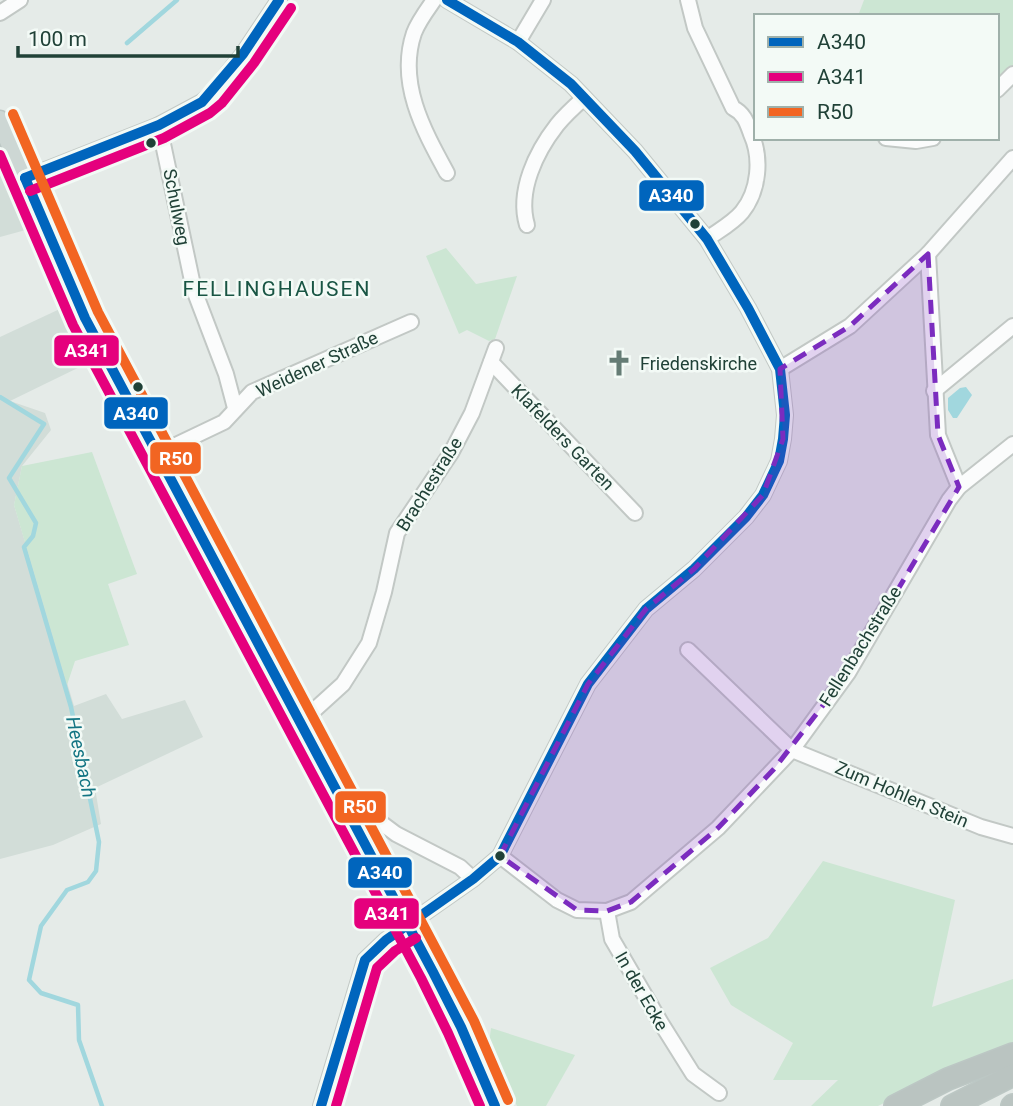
<svg xmlns="http://www.w3.org/2000/svg" width="1013" height="1106" font-family="Roboto,sans-serif">
<rect width="100%" height="100%" fill="#e5ebe8"/>
<!-- built -->
<g fill="#d2ddd8">
<polygon points="0,145 33,228 0,237"/>
<polygon points="64,307 90,362 10,401 45,413 51,430 22,466 14,505 74,706 106,694 122,719 185,700 203,737 95,788 101,824 53,845 0,859 0,337"/>
</g>
<!-- green -->
<g fill="#cce6d3">
<polygon points="864,0 1013,0 1013,76 997,87 997,16 858,16"/>
<polygon points="446,248 476,284 517,276 495,339 489,341 467,330 459,334 426,256"/>
<polygon points="92,452 137,574 108,584 129,645 75,661 67,685 14,505 22,466"/>
<polygon points="823,861 955,900 932,1007 1013,979 1013,1045 966,1062 878,1106 811,1106 838,1080 773,1080 793,1043 731,1005 710,968 768,938"/>
<polygon points="491,1028 575,1055 546,1106 517,1106 489,1043"/>
</g>
<!-- water -->
<polygon fill="#a1d7de" points="966,387 972,395 957,418 953,418 948,410 948,398 960,388"/>
<g fill="none" stroke-linecap="round" stroke-linejoin="round">
<!-- stream -->
<g stroke="#a1d7de" stroke-width="4.5">
<polyline points="127,43 177,0"/>
<polyline points="0,397 44,424 9,478 36,523 33,536 24,547 71,707 99,842 96,871 88,882 67,890 41,926 29,980 41,993 78,1005 79,1040 102,1106"/>
</g>
<!-- minor casing -->
<g stroke="#c2c8c5" stroke-width="18">
<g id="minor">
<path d="M 434,0 C 427,10 418,22 414,33 C 397,83 424,131 447,173"/>
<path d="M 688,0 L 695,28 L 733,108 C 744,113 747,123 751,134 C 762,158 759,191 742,212 C 733,223 718,231 707,239"/>
<polyline points="0,13 20,0"/>
<polyline points="518,42 543,0"/>
<polyline points="997,90 1013,74"/>
<polyline points="159,125 194,290 226,374 235,408"/>
<polyline points="886,138 916,141 933,138"/>
<polyline points="25,178 159,125 202,102 211,94 243,54 279,0"/>
<path d="M 527,225 C 517,191 536,152 557,125 C 565,115 575,106 584,98"/>
<polyline points="928,254 1013,158"/>
<polyline points="491,362 635,513"/>
<polyline points="780,369 850,326 928,254 938,435 959,487"/>
<polyline points="934,391 1013,326"/>
<polyline points="157,454 224,422 252,392 411,322"/>
<polyline points="688,650 792,750 981,827 1013,836"/>
<polyline points="300,723 343,684 369,643 384,592 397,533 451,453 472,413 496,348"/>
<polyline points="349,816 364,811 368,813 396,834 460,867 473,879"/>
<polyline points="500,856 557,900 577,910 607,911 631,902 718,828 792,750 848,673 949,500 959,487 1013,444"/>
<polyline points="607,911 612,939 661,1023 693,1074 719,1093"/>
<polyline points="321,1106 365,960 386,940 473,879 500,856 588,684 646,609 694,569 746,517 763,495 779,461 783,439 785,415 780,369 748,308 707,239 635,151 571,84 518,42 447,0"/>
</g>
</g>
<!-- major casing -->
<g stroke="#bcc7c4" stroke-width="21">
<polyline id="major" points="0,120 85,318 433,972 461,1027 495,1106"/>
</g>
<!-- highway casing -->
<g stroke="#bcc7c4" stroke-width="24">
<g id="highway">
<polyline points="895,1106 948,1079 1013,1054"/>
<polyline points="952,1106 1013,1075"/>
<polyline points="1012,1106 1013,1105"/>
</g>
</g>
<!-- minor -->
<use href="#minor" stroke="#fbfcfc" stroke-width="14"/>
<!-- major -->
<use href="#major" stroke="#cdd7d4" stroke-width="18"/>
<!-- highway -->
<use href="#highway" stroke="#bac4c1" stroke-width="21"/>
<!-- bus-1 casing -->
<g stroke="#f3faf6" stroke-width="16">
<g id="bus-1">
<polyline points="25,178 85,318 433,972 461,1027 495,1106"/>
<polyline points="25,178 159,125 202,102 243,54 279,0"/>
<polyline points="321,1106 365,960 386,940 473,879 500,856 588,684 646,609 694,569 746,517 763,495 779,461 783,439 785,415 780,369 748,308 707,239 635,151 571,84 518,42 447,0"/>
</g>
</g>
<!-- bus-2 casing -->
<g stroke="#f3faf6" stroke-width="16">
<g id="bus-2">
<polyline points="0,155 73,325 421,978 448,1033 480,1106"/>
<polyline points="30,191 164,138 210,113 222,103 254,63 291,8"/>
<polyline points="336,1106 377,968 395,951 416,938"/>
</g>
</g>
<!-- bus-3 casing -->
<g stroke="#f3faf6" stroke-width="16">
<polyline id="bus-3" points="13,114 98,312 445,966 474,1021 508,1100"/>
</g>
<!-- bus-1 -->
<use href="#bus-1" stroke="#0065bd" stroke-width="10"/>
<!-- bus-2 -->
<use href="#bus-2" stroke="#e5007d" stroke-width="10"/>
<!-- bus-3 -->
<use href="#bus-3" stroke="#f26522" stroke-width="10"/>
</g>
<!-- marked area -->
<path fill="#7b2cbf" fill-opacity="0.2" stroke="#7b2cbf" stroke-width="5" stroke-dasharray="14 9" stroke-linejoin="round" d="M 928,254 L 938,435 L 959,487 L 848,673 L 774,769 L 718,828 L 631,902 L 607,911 L 577,910 L 500,856 L 588,684 L 646,609 L 694,569 L 763,495 L 783,439 L 780,369 L 850,326 Z"/>
<!-- icons -->
<defs>
<g id="church-bare" transform="scale(2.1)"><path d="M-1.2-6h2.4v3.5h3.3v2.4h-3.3V6h-2.4V-.1h-3.3v-2.4h3.3Z" fill="#657c75" stroke="#f3faf6" stroke-width="2.5" paint-order="stroke"/></g>
</defs>
<g fill-rule="evenodd">
<use href="#church-bare" x="619" y="363"/>
</g>
<!-- markers -->
<g fill="#204137" stroke="#f3faf6" stroke-width="2.5">
<circle cx="151" cy="143" r="6"/>
<circle cx="695" cy="224" r="6"/>
<circle cx="138" cy="387" r="6"/>
<circle cx="500" cy="856" r="6"/>
</g>
<g text-anchor="middle" dominant-baseline="central" stroke-width="5" stroke-linejoin="round" paint-order="stroke">
<!-- street labels -->
<g font-size="18" fill="#204137" stroke="#f3faf6">
<text transform="translate(177 207) rotate(79)">Schulweg</text>
<text transform="translate(317 364) rotate(-25)">Weidener Straße</text>
<text transform="translate(563 437) rotate(46)">Klafelders Garten</text>
<text transform="translate(429 484) rotate(-58)">Brachestraße</text>
<text transform="translate(860 646) rotate(-58)">Fellenbachstraße</text>
<text transform="translate(902 794) rotate(23)">Zum Hohlen Stein</text>
<text transform="translate(642 991) rotate(60)">In der Ecke</text>
</g>
<!-- poi labels -->
<g font-size="18" fill="#204137" stroke="#f3faf6" text-anchor="start">
<text x="640" y="363">Friedenskirche</text>
</g>
<!-- water labels -->
<g font-size="19" font-style="italic" fill="#137583" stroke="#f3faf6">
<text transform="translate(81 757) rotate(78)">Heesbach</text>
</g>
<!-- quarter labels -->
<g font-size="21" letter-spacing="2" fill="#195544" stroke="#f3faf6">
<text x="277" y="289">FELLINGHAUSEN</text>
</g>
</g>
<g stroke="#f3faf6" stroke-width="2.5">
<rect x="638" y="179" width="67" height="33" rx="7" fill="#0065bd"/>
<rect x="53" y="334" width="67" height="33" rx="7" fill="#e5007d"/>
<rect x="103" y="396" width="66" height="34" rx="7" fill="#0065bd"/>
<rect x="149" y="441" width="53" height="34" rx="7" fill="#f26522"/>
<rect x="334" y="790" width="53" height="34" rx="7" fill="#f26522"/>
<rect x="347" y="856" width="66" height="33" rx="7" fill="#0065bd"/>
<rect x="353" y="897" width="67" height="33" rx="7" fill="#e5007d"/>
</g>
<g font-size="19" text-anchor="middle" font-weight="bold" fill="#fff">
<text x="671" y="202">A340</text>
<text x="87" y="357">A341</text>
<text x="136" y="420">A340</text>
<text x="176" y="465">R50</text>
<text x="360" y="813">R50</text>
<text x="380" y="879">A340</text>
<text x="387" y="920">A341</text>
</g>
<!-- legend -->
<rect x="754" y="14" width="245" height="126" fill="#f3faf6" stroke="#9fb0aa" stroke-width="2"/>
<rect x="768" y="37" width="35" height="10" fill="#0065bd" stroke="#9fb0aa" stroke-width="2"/>
<text x="817" y="49" font-size="21" fill="#204137">A340</text>
<rect x="768" y="72" width="35" height="10" fill="#e5007d" stroke="#9fb0aa" stroke-width="2"/>
<text x="817" y="84" font-size="21" fill="#204137">A341</text>
<rect x="768" y="107" width="35" height="10" fill="#f26522" stroke="#9fb0aa" stroke-width="2"/>
<text x="817" y="119" font-size="21" fill="#204137">R50</text>
<!-- scale -->
<path d="M18 46v10h220v-10" fill="none" stroke="#204137" stroke-width="3.5"/>
<text x="28" y="46" font-size="21" fill="#204137" stroke="#f3faf6" stroke-width="5" paint-order="stroke">100 m</text>
</svg>
